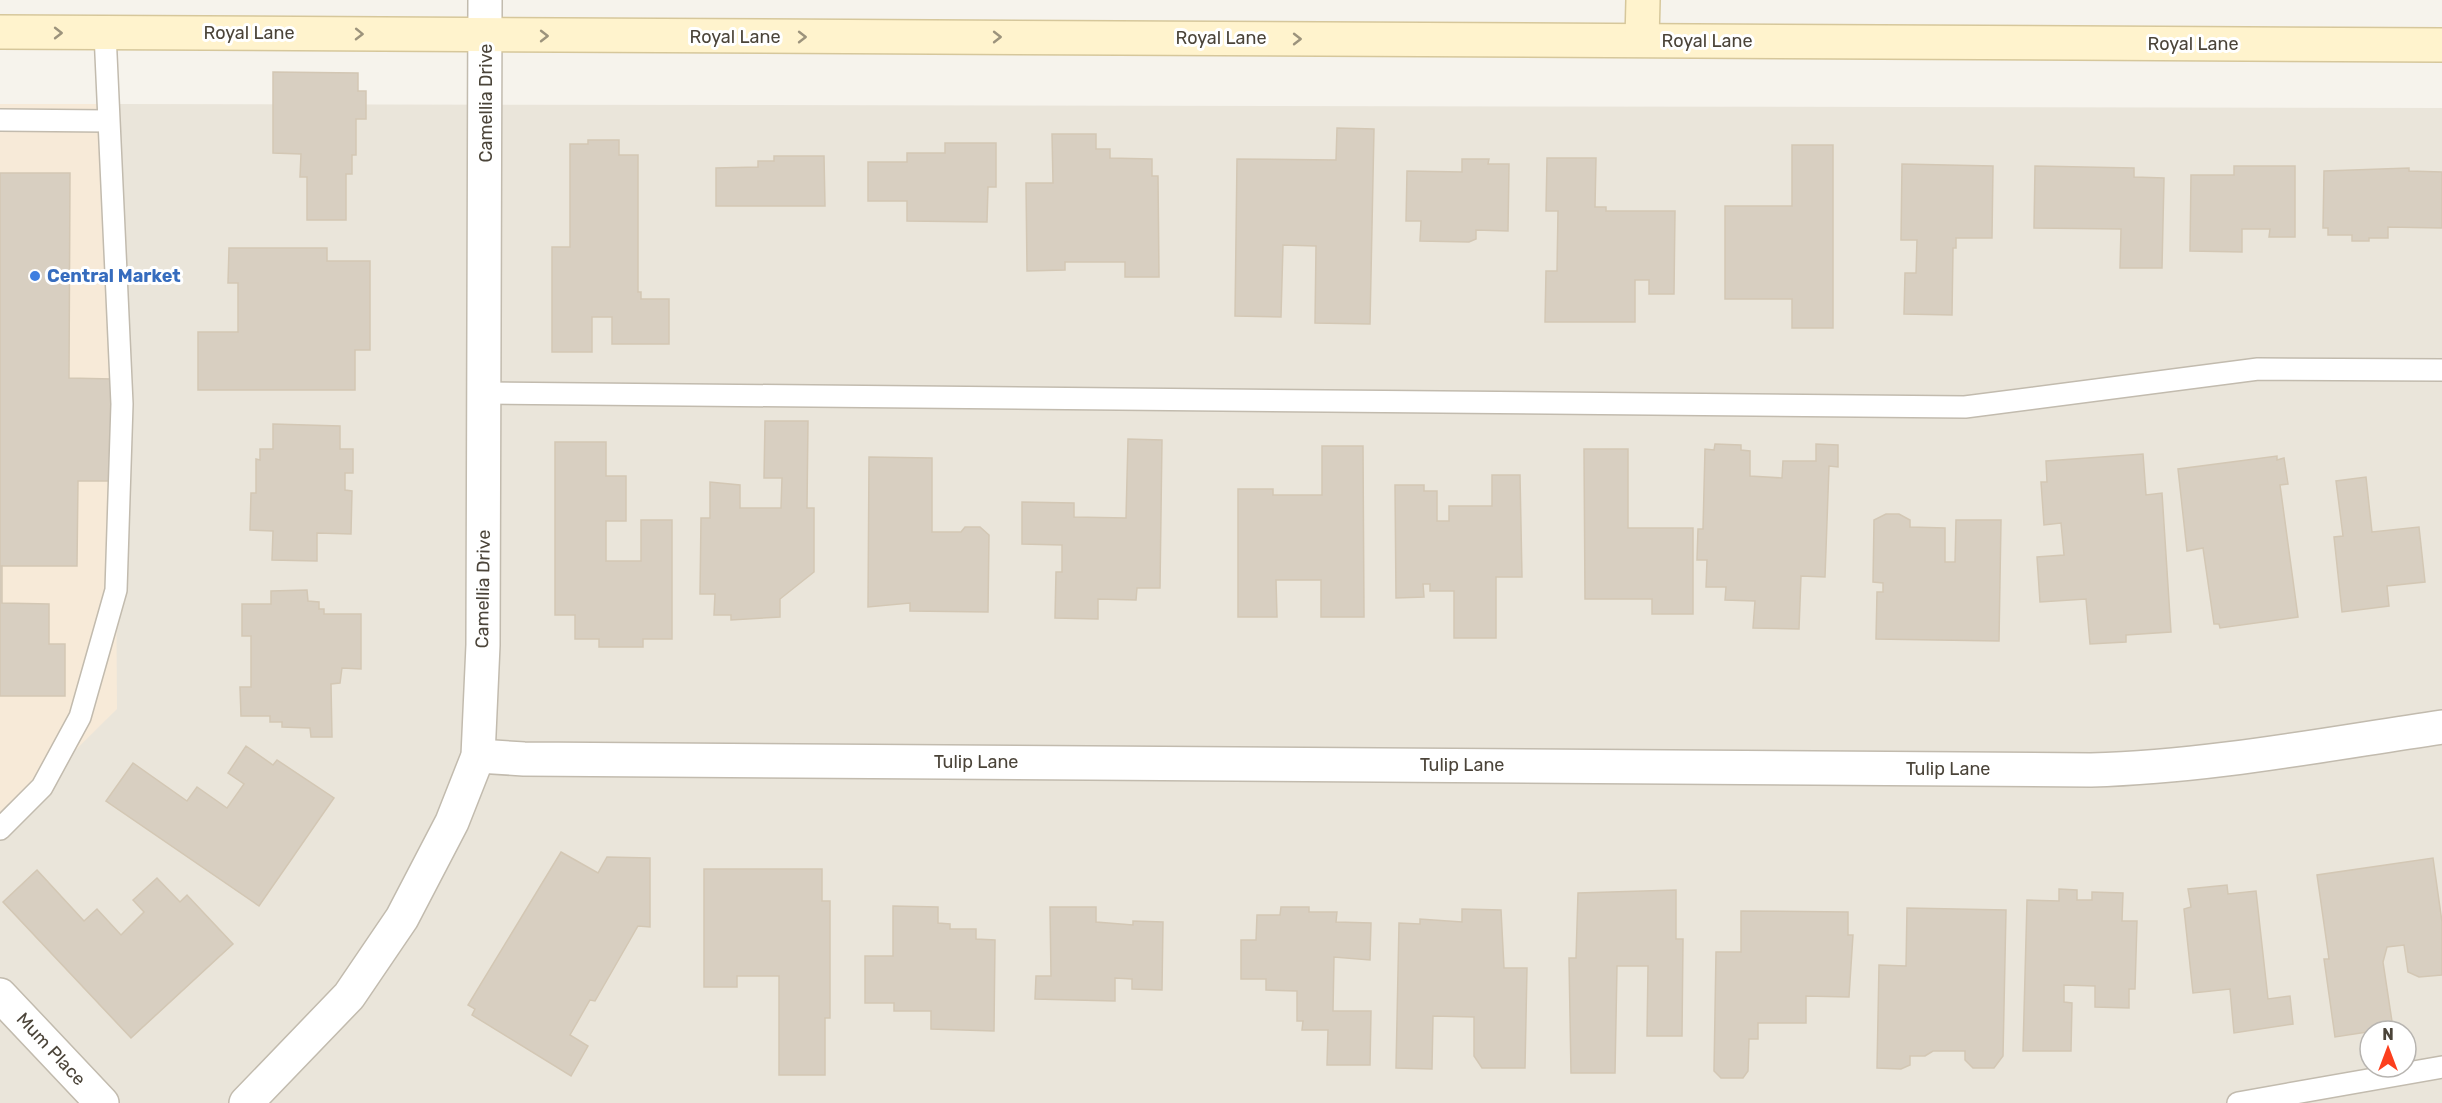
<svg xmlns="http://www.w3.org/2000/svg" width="2442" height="1103" font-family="Rubik,sans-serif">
<rect width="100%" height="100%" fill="#f6f3ec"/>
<!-- residential -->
<path fill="#eae5da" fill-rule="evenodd" d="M 113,104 L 2442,108 L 2442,1103 L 0,1103 L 0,825 ZM 2370,1031 L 2406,1031 L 2406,1067 L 2370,1067 Z"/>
<!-- commercial -->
<polygon fill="#f7ead8" points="0,104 113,104 117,709 0,825"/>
<!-- building -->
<g fill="#d8cfc1" stroke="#d3c7b4" stroke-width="1.5">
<polygon points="273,72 358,73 358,91 366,91 366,119 356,119 356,155 352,155 352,174 346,174 346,220 307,220 307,177 300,177 301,154 273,153"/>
<polygon points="1337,128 1374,129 1370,324 1315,323 1316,246 1283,245 1281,317 1235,316 1237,159 1336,160"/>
<polygon points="1052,134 1096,134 1096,149 1110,149 1110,158 1152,159 1152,176 1158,176 1159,277 1125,277 1125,262 1065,262 1065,270 1027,271 1026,183 1053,183"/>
<polygon points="588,140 619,140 619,155 638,155 638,292 641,292 641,299 669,299 669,344 612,344 612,317 592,317 592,352 552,352 552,247 570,247 570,144 588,144"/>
<polygon points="945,143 996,143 996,187 988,187 987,222 907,221 907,201 868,201 868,162 907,162 907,153 945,153"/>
<polygon points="1792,145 1833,145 1833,328 1792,328 1792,299 1725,299 1725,206 1792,206"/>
<polygon points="774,156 824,156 825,206 716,206 716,168 758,167 758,161 774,161"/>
<polygon points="1547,158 1596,158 1595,207 1606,207 1606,211 1675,211 1674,294 1649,294 1649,280 1635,280 1635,322 1545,322 1546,271 1557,271 1558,211 1546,211"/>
<polygon points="1462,159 1489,159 1488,164 1509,164 1508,231 1476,230 1476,239 1469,242 1420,241 1421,221 1406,221 1407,171 1462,172"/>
<polygon points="1902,164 1993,166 1992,238 1956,238 1956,248 1953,248 1952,315 1904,314 1905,273 1916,273 1917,240 1901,240"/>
<polygon points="2035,166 2134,168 2134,177 2164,178 2162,268 2120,268 2121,229 2034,228"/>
<polygon points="2234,166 2295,166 2295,237 2269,237 2270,229 2242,229 2242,252 2190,251 2191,175 2234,175"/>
<polygon points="2409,168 2409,171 2442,172 2442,228 2388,227 2388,238 2369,238 2369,241 2352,241 2352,235 2328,235 2328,228 2323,228 2324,171"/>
<polygon points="0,173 70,173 69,378 112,379 111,481 78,481 77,566 0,566"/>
<polygon points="229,248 327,248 327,261 370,261 370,350 355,350 355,390 198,390 198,332 238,332 238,283 228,283"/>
<polygon points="765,421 808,421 807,508 814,508 814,572 780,599 780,617 731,620 731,615 714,615 715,594 700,594 701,518 710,518 710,482 740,485 740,508 781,508 782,478 764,478"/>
<polygon points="273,424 340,426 340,449 353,449 353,473 345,473 345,490 352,491 351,534 317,533 317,561 272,560 273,531 250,530 251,493 256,493 256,459 260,460 260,449 273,449"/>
<polygon points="1128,439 1162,440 1160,588 1137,588 1136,600 1098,599 1098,619 1055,618 1056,572 1062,572 1062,545 1022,544 1022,502 1074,503 1074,517 1126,518"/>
<polygon points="555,442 606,442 606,476 626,476 626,521 606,521 606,561 641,561 641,520 672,520 672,639 643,639 643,647 599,647 599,639 575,639 575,615 555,615"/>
<polygon points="1715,444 1741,445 1741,450 1750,451 1750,476 1782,478 1783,461 1816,461 1816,444 1838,445 1838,467 1829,466 1825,577 1801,576 1799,629 1753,628 1755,601 1725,600 1726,587 1706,587 1707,560 1697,560 1698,529 1703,529 1705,449 1714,450"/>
<polygon points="1322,446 1363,446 1364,617 1321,617 1321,580 1276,580 1277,617 1238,617 1238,489 1273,489 1273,495 1322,495"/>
<polygon points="1584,449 1628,449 1628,528 1693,528 1693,614 1652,614 1652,599 1585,599"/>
<polygon points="2143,454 2146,495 2162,493 2171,632 2126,635 2126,642 2090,644 2086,599 2040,602 2037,557 2064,555 2061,523 2044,525 2041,482 2047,482 2046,461"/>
<polygon points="2277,456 2277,460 2284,458 2288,484 2280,485 2298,617 2220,628 2219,624 2214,624 2203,548 2187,551 2178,469"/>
<polygon points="869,457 932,458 932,532 961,532 965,527 980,527 989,535 988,612 910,611 910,603 868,607"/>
<polygon points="1492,475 1520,475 1522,577 1496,577 1496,638 1454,638 1454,591 1430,591 1430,584 1423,584 1424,597 1396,598 1395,485 1424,485 1424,491 1437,491 1437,521 1449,521 1449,506 1492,506"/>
<polygon points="2366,477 2372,532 2419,527 2425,582 2387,586 2389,606 2342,612 2334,537 2343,536 2336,481"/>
<polygon points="1886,514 1899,514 1910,520 1910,527 1945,528 1945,562 1955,562 1956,520 2001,520 1999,641 1876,639 1877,592 1883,592 1883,583 1873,582 1874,520"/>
<polygon points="0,566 2,566 2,603 49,604 49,644 65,644 65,696 0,696"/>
<polygon points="307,590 308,601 319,602 319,609 324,609 324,614 361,614 361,669 342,668 340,683 331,684 332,737 311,737 310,728 282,727 282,722 270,722 270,716 241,716 240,687 251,687 251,636 242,636 242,604 271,604 271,591"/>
<polygon points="246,746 273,765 277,760 334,798 259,906 106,801 133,763 187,801 197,787 227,808 244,784 228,773"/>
<polygon points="561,852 598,873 607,857 650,858 650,927 638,926 595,1001 590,1000 570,1035 588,1046 571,1076 472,1015 475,1009 468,1005"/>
<polygon points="2433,858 2442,922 2442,975 2419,977 2408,972 2404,945 2387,947 2383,962 2393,1028 2335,1037 2324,959 2329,959 2317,875"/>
<polygon points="704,869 822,869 822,901 830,901 830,1018 825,1018 825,1075 779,1075 779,976 737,976 737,987 704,987"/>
<polygon points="37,870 84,921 97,909 121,935 144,912 133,900 157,878 180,902 187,895 233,944 131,1038 3,902"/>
<polygon points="2227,885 2228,894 2256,891 2268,999 2290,996 2293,1024 2234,1033 2230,989 2193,993 2184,909 2191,907 2188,889"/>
<polygon points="2059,889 2077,890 2077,900 2092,900 2092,892 2123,893 2122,921 2137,921 2135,989 2129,989 2129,1008 2095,1007 2095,986 2064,985 2064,1002 2072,1003 2071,1051 2023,1051 2027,900 2059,901"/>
<polygon points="1676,890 1676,939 1683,939 1682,1036 1647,1036 1648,966 1617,966 1615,1073 1571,1073 1569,958 1576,958 1578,893"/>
<polygon points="893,906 938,907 938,923 950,924 950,929 976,929 976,939 995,940 994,1031 931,1029 931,1011 894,1011 894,1003 865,1003 865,956 893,956"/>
<polygon points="1050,907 1096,907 1096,922 1133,925 1133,921 1163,922 1162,990 1132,989 1132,979 1115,978 1115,1001 1035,999 1036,976 1051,976"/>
<polygon points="1281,907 1309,907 1309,912 1337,912 1336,922 1371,923 1370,960 1334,957 1333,1011 1371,1011 1370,1065 1327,1065 1328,1030 1302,1030 1303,1021 1297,1021 1297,991 1266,990 1266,979 1241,979 1241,940 1256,940 1257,915 1280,915"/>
<polygon points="1907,908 2006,910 2003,1056 1994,1068 1973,1068 1965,1060 1965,1051 1933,1051 1925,1056 1910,1056 1910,1065 1901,1069 1877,1068 1879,965 1906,966"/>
<polygon points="1462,909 1501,910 1504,968 1527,968 1525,1068 1482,1068 1474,1056 1474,1017 1433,1016 1432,1069 1396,1068 1399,923 1420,924 1420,919 1462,922"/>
<polygon points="1741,911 1848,912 1848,935 1853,935 1849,997 1806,996 1806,1023 1758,1023 1758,1039 1749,1039 1748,1071 1743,1078 1721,1078 1714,1071 1716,952 1741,952"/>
</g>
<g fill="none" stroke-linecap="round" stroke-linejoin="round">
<!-- lane casing -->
<g stroke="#c2bbae" stroke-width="24">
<g id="lane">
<polyline points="0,120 108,121"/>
<polyline points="485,393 1965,407 2258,369 2442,370"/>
<polyline points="0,829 42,787 80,717 116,590 122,404 105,33"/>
<polyline points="2238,1103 2442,1067"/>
</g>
</g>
<!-- street casing -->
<g stroke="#c2bbae" stroke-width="36">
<g id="street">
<path d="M 478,756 L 524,759 L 2091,770 C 2208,767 2326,744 2442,727"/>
<polyline points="0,995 102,1103"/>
<polyline points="246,1103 349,996 402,918 452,822 478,756 483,645 485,0"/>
</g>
</g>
<!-- secondary casing -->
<g stroke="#d6c79b" stroke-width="36">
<g id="secondary">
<polyline points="0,32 2442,45"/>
<polyline points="1642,40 1643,0"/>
</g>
</g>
<!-- lane -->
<use href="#lane" stroke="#fff" stroke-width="21"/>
<!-- street -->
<use href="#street" stroke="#fff" stroke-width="33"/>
<!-- secondary -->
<use href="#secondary" stroke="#fff3cd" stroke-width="33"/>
</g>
<!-- one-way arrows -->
<defs><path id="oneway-chevron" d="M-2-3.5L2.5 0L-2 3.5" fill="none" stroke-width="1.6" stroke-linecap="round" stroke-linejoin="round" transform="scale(1.5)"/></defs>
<g stroke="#9c937c">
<use href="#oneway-chevron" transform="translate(58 33)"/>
<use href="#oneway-chevron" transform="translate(359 34) rotate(1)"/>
<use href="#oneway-chevron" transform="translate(544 36)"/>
<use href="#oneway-chevron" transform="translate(802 37)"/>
<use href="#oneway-chevron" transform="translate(997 37)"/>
<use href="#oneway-chevron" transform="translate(1297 39)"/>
</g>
<!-- markers -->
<circle fill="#3f7fe0" stroke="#fff" stroke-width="2" cx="35" cy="276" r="6"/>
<g text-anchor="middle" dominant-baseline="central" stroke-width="6" stroke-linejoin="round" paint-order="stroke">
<!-- street labels -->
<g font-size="18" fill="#4b4439" stroke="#fff">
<text x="249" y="33">Royal Lane</text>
<text x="735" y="37">Royal Lane</text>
<text x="1221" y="38">Royal Lane</text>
<text x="1707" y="41">Royal Lane</text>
<text x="2193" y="44">Royal Lane</text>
<text transform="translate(486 103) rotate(-90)">Camellia Drive</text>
<text transform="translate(483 589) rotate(-89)">Camellia Drive</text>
<text x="976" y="762">Tulip Lane</text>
<text x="1462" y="765">Tulip Lane</text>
<text x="1948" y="769">Tulip Lane</text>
<text transform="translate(51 1049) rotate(47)">Mum Place</text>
</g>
<!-- shop labels -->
<g font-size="18" font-weight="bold" fill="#366cbe" stroke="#fff" text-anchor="start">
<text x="47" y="276">Central Market</text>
</g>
</g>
<!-- north arrow -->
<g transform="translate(2388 1049)"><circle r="28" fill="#ffffff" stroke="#b7b4b0" stroke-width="1.5"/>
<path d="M0-4.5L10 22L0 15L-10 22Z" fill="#fc3f1d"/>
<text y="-9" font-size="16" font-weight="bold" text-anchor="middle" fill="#4b4439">N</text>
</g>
</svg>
